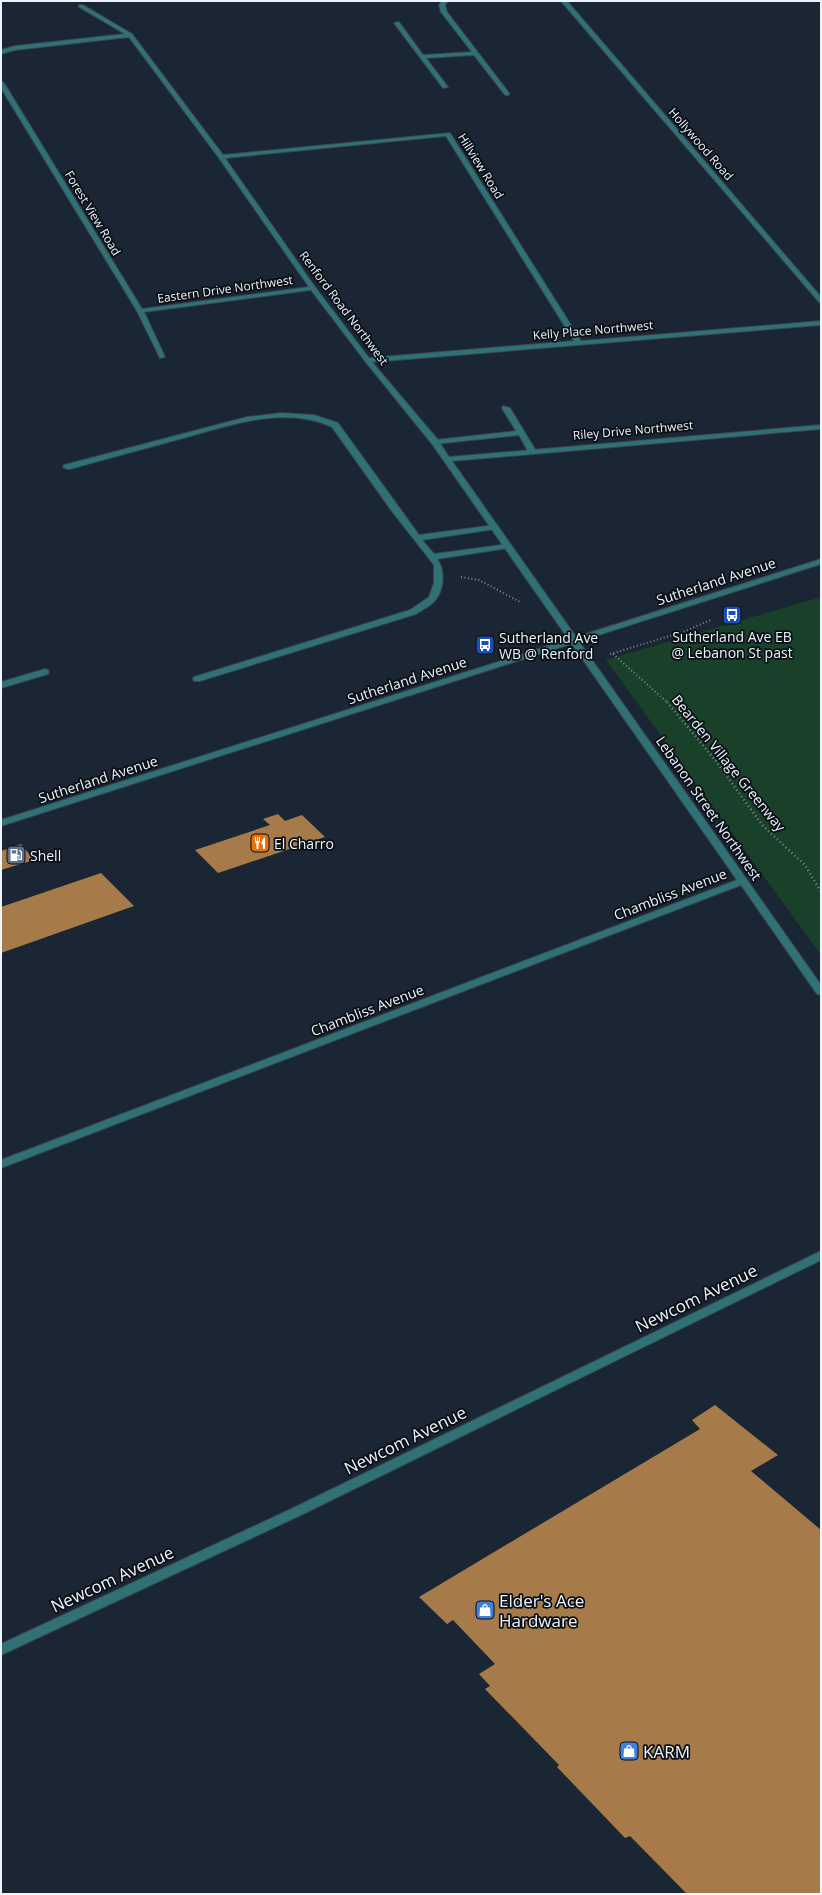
<svg xmlns="http://www.w3.org/2000/svg" width="822" height="1895" font-family="'Open Sans',sans-serif">
<rect width="100%" height="100%" fill="#1a2633"/>
<!-- green -->
<polygon fill="#194029" points="821,597 821,955 606,660"/>
<!-- building -->
<g fill="#a77b49">
<polygon points="278,814 285,821 302,815 325,837 218,873 195,850 270,825 263,819"/>
<polygon points="21,844 34,860 1,870 1,851"/>
<polygon points="101,873 134,906 1,953 1,907"/>
<polygon points="715,1405 778,1455 751,1471 821,1530 821,1894 687,1894 630,1836 625,1838 557,1767 559,1765 485,1689 490,1686 479,1674 495,1664 453,1620 447,1624 419,1597 700,1429 692,1420"/>
</g>
<g fill="none" stroke-linecap="round" stroke-linejoin="round">
<!-- service casing -->
<g stroke="#38434f" stroke-width="2">
<g id="service">
<polygon points="442,1 448,1 445,5 447,12 509,93 509,95 505,95 474,55 426,58 448,87 443,88 394,23 399,22 423,55 472,52 441,12 439,5"/>
<polygon points="503,406 510,408 536,451 535,453 529,453 519,435 435,444 431,442 435,440 516,431 502,408"/>
<path d="M 281,413 L 314,415 L 338,423 L 419,535 L 495,525 L 499,527 L 495,529 L 422,540 L 434,554 L 508,544 L 512,546 L 508,548 L 437,559 C 445,569 444,588 437,598 C 433,605 422,610 416,614 L 200,681 L 194,681 L 193,679 L 194,677 L 410,610 L 429,597 L 434,583 L 434,565 L 391,510 L 332,427 C 282,404 226,427 176,440 C 140,450 105,459 70,469 L 67,469 L 63,467 L 64,465 L 247,417 Z"/>
<polygon points="45,669 48,670 49,672 48,674 1,688 1,682"/>
</g>
</g>
<!-- minor casing -->
<g stroke="#38434f" stroke-width="2">
<g id="minor">
<path d="M 79,5 L 83,5 L 132,34 L 223,155 L 450,133 L 581,341 L 821,321 L 821,325 L 372,362 L 438,440 L 449,457 L 821,425 L 821,429 L 452,461 L 821,985 L 821,995 L 817,994 L 741,885 L 1,1168 L 1,1160 L 737,880 L 432,444 L 365,361 L 311,290 L 144,312 L 165,357 L 160,358 L 137,311 L 1,88 L 1,81 L 4,83 L 142,309 L 309,287 L 219,158 L 129,37 L 15,50 L 1,54 L 1,50 L 15,46 L 125,34 L 79,7 ZM 446,136 L 574,341 L 369,358 L 315,287 L 225,158 Z"/>
<polygon points="821,1251 821,1260 299,1516 1,1655 1,1644 289,1510"/>
</g>
</g>
<!-- tertiary casing -->
<g stroke="#38434f" stroke-width="2">
<g id="tertiary">
<polygon points="561,1 567,1 821,297 821,303 819,302"/>
<polygon points="821,559 821,564 1,826 1,820"/>
</g>
</g>
<!-- path-far1 -->
<g stroke="#7f8994" stroke-width="2" stroke-dasharray="1 2.5" stroke-linecap="butt">
<polyline points="461,577 479,580 520,602"/>
<polyline points="610,654 683,632 711,620"/>
<polyline points="613,654 668,703"/>
</g>
<!-- path -->
<polyline stroke="#7f8994" stroke-width="2.5" stroke-dasharray="1 3" stroke-linecap="butt" points="667,702 715,760 763,826 805,865 821,892"/>
<!-- service -->
<use href="#service" fill="#307175" fill-rule="evenodd"/>
<!-- minor -->
<use href="#minor" fill="#307175" fill-rule="evenodd"/>
<!-- tertiary -->
<use href="#tertiary" fill="#307175" fill-rule="evenodd"/>
</g>
<!-- icons -->
<defs>
<g id="bus-square" transform="scale(1)"><rect x="-9" y="-9" width="18" height="18" rx="4" fill="#1a4fb4" stroke="#090f14"/><path d="M-5-6H5V4H4V6H2V4H-2V6H-4V4H-5ZM-3.5-4V0h7V-4ZM-3.5 1.2v1.5H-2V1.2ZM2 1.2v1.5H3.5V1.2Z" fill="#fff"/></g>
<g id="restaurant-square" transform="scale(1)"><rect x="-9" y="-9" width="18" height="18" rx="4" fill="#e8710a" stroke="#090f14"/><path d="M-5-6h1v4h1v-4h1v4h1v-4h1v5L-1.5 .5V6h-2V.5L-5-1ZM5-6V6H3V1.5H1.5Q1.5-4 5-6Z" fill="#fff"/></g>
<g id="fuel-square" transform="scale(1)"><rect x="-9" y="-9" width="18" height="18" rx="4" fill="#5c6f8a" stroke="#090f14"/><path d="M-5.5-6h7V0h2V4h1.3V-2.5L3-4.5l.8-.8L6-3V5H2.5V1h-1V6h-7ZM-4.2-4.7v3.2H.2V-4.7Z" fill="#fff"/></g>
<g id="shop-square" transform="scale(1)"><rect x="-9" y="-9" width="18" height="18" rx="4" fill="#3f7fe0" stroke="#090f14"/><path d="M-5-2.5h2.3a2.7 3.5 0 0 1 5.4 0H5L5.5 6h-11ZM-1.5-2.5h3a1.5 2.3 0 0 0-3 0Z" fill="#fff"/></g>
</defs>
<g fill-rule="evenodd">
<use href="#bus-square" x="732" y="615"/>
<use href="#bus-square" x="485" y="645"/>
<use href="#restaurant-square" x="260" y="843"/>
<use href="#fuel-square" x="16" y="855"/>
<use href="#shop-square" x="485" y="1610"/>
<use href="#shop-square" x="629" y="1751"/>
</g>
<g text-anchor="middle" dominant-baseline="central" stroke-width="3.5" stroke-linejoin="round" paint-order="stroke">
<!-- far-street labels -->
<g font-size="12" fill="#edf5fe" stroke="#090f14">
<text transform="translate(701 144) rotate(49)">Hollywood Road</text>
<text transform="translate(481 166) rotate(58)">Hillview Road</text>
<text transform="translate(93 213) rotate(59)">Forest View Road</text>
<text transform="translate(225 289) rotate(-8)">Eastern Drive Northwest</text>
<text transform="translate(344 308) rotate(53)">Renford Road Northwest</text>
<text transform="translate(593 330) rotate(-5)">Kelly Place Northwest</text>
<text transform="translate(633 430) rotate(-5)">Riley Drive Northwest</text>
</g>
<!-- street labels -->
<g font-size="14" fill="#edf5fe" stroke="#090f14">
<text transform="translate(716 581) rotate(-18)">Sutherland Avenue</text>
<text transform="translate(407 680) rotate(-18)">Sutherland Avenue</text>
<text transform="translate(729 763) rotate(51)">Bearden Village Greenway</text>
<text transform="translate(98 779) rotate(-18)">Sutherland Avenue</text>
<text transform="translate(709 808) rotate(55)">Lebanon Street Northwest</text>
<text transform="translate(670 894) rotate(-21)">Chambliss Avenue</text>
<text transform="translate(367 1010) rotate(-21)">Chambliss Avenue</text>
</g>
<!-- poi labels -->
<g font-size="14" fill="#edf5fe" stroke="#090f14" text-anchor="start">
<text x="732" y="636" text-anchor="middle">Sutherland Ave EB<tspan x="732" dy="16">@ Lebanon St past</tspan></text>
<text x="499" y="637">Sutherland Ave<tspan x="499" dy="16">WB @ Renford</tspan></text>
<text x="274" y="843">El Charro</text>
<text x="30" y="855">Shell</text>
</g>
<!-- near-street labels -->
<g font-size="17" fill="#edf5fe" stroke="#090f14">
<text transform="translate(696 1298) rotate(-26)">Newcom Avenue</text>
<text transform="translate(405 1440) rotate(-26)">Newcom Avenue</text>
<text transform="translate(112 1579) rotate(-25)">Newcom Avenue</text>
</g>
<!-- near-poi labels -->
<g font-size="17" fill="#edf5fe" stroke="#090f14" text-anchor="start">
<text x="499" y="1600">Elder's Ace<tspan x="499" dy="20">Hardware</tspan></text>
<text x="643" y="1751">KARM</text>
</g>
</g>
<!-- border -->
<rect width="822" height="1895" fill="none" stroke="#edf5fe" stroke-width="4"/>
</svg>
